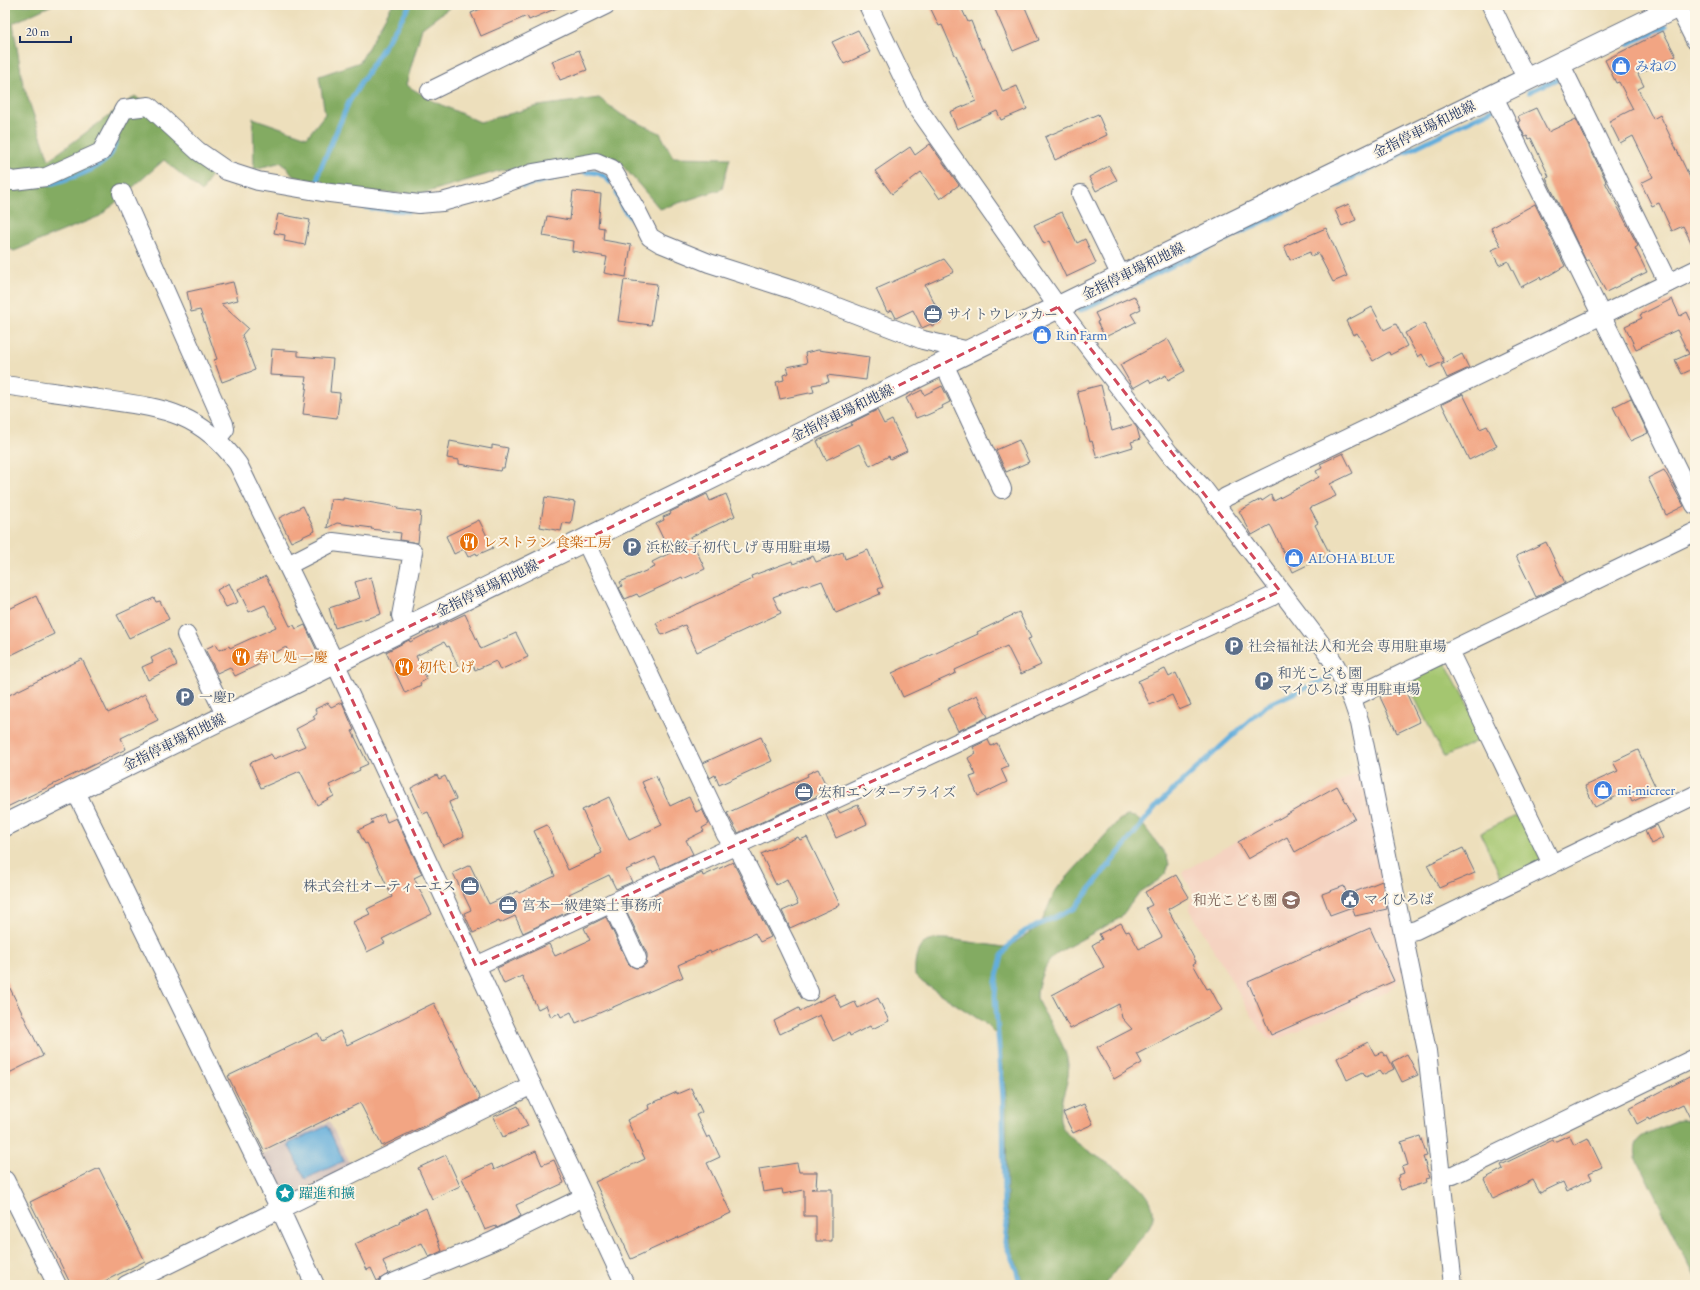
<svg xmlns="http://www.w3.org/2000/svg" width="1700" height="1290" font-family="'EB Garamond','Noto Serif JP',serif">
<rect width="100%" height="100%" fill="#fcf5e5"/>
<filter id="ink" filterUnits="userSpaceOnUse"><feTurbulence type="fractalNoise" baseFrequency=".025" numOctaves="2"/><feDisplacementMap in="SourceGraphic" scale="8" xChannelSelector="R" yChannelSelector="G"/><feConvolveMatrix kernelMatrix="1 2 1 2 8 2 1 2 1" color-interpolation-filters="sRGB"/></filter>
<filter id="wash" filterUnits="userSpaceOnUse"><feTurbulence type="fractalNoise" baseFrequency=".012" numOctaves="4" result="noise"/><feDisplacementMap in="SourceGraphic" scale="16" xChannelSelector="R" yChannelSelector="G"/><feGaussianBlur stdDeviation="0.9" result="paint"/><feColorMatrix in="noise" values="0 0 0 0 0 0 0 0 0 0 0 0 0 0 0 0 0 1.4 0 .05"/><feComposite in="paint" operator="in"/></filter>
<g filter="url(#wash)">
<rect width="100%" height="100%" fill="#eddfbc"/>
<!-- built -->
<polygon fill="#f5d3c1" points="1363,769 1405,974 1388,991 1281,1038 1273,1039 1266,1037 1261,1031 1189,908 1193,893 1182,872"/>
<!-- industrial -->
<polygon fill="#d1c0bc" points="329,1121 352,1167 287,1198 280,1196 260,1155"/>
<!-- green -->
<g fill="#a4c66f" stroke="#607a66">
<polygon points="1445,662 1485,737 1444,757 1406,680"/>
<polygon points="1522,813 1542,862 1503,881 1480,833"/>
</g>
<!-- forest -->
<g fill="#83ab62" stroke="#4f6d60">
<polygon points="5,5 52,5 13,23 23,84 49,160 135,96 217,164 202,192 164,160 100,216 14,251 5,246"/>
<polygon points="392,5 453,5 422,28 406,85 433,101 480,122 538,106 599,98 622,115 660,133 673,157 730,158 722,189 660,209 616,158 502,170 421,194 363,192 293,176 282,162 254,169 253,118 307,137 325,114 319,76 360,62"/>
<path d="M 1127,816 L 1135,817 L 1141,822 L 1166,855 L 1169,864 L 1166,873 L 1160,879 L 1139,893 L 1120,918 L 1057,953 C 1049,960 1045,967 1041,977 C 1039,983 1037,989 1037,995 C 1037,1002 1042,1009 1045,1014 C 1054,1030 1066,1046 1068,1064 C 1072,1086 1050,1112 1065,1131 C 1084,1157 1158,1180 1153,1217 C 1153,1220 1150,1224 1149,1228 L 1104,1285 L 1023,1285 L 1019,1270 L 1008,1242 L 1010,1223 L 1007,1208 L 1006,1099 L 1001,1048 L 997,1035 L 986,1024 L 922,982 L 915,975 C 913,937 932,936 963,941 C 977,943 990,945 1004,947 L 1010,946 L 1040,926 L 1054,893 L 1060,885 L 1119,820 Z"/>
<path d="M 1682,1120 L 1687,1121 L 1695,1135 L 1695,1277 L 1636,1157 C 1635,1151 1635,1146 1638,1141 C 1644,1133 1666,1126 1676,1121 Z"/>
</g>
<!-- water -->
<polygon fill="#64aedc" stroke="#406e9d" points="327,1126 344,1161 305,1179 288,1144"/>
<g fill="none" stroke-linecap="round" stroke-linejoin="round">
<!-- stream -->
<g stroke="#64aedc" stroke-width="5">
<polyline points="1628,44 1666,26"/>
<polyline points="1529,92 1561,77"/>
<path d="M 585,172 C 596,172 603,173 610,182"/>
<path d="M 50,184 C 68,179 101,170 111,154 C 113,151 114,146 116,142"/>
<polyline points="523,186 554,178"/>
<polyline points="317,187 319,172 349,102 410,5"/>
<polyline points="1325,191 1492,110"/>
<polyline points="617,193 622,207 633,221"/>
<polyline points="351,204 371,208 408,211"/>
<polyline points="1079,311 1318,195"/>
<polyline points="1020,1285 1017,1271 1005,1242 1007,1223 1004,1208 1003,1099 995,996 996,981 1002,956 1008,946 1016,938 1025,931 1075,908 1157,805 1265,706 1332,676"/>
</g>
</g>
<g id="blocks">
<!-- building -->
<g fill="#f2a583">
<polygon points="490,5 564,5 529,20 527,16 481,36 471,13"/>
<polygon points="929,5 960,5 968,22 971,21 982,49 984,48 1003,92 1017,86 1027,109 1001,120 997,111 957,129 950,112 976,101 956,55 955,55 942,25 939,26"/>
<polygon points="993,5 1024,5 1039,40 1013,51"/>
<polygon points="858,30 870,52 844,64 832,42"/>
<polygon points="1663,31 1676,56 1638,74 1644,86 1638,89 1653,119 1660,115 1695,188 1695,250 1683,226 1672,231 1659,203 1652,206 1641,183 1653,177 1633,136 1620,143 1609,121 1633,109 1619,82 1616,83 1605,60"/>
<polygon points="579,50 587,70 560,80 552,61"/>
<polygon points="1536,108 1548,132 1576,119 1605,179 1606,182 1605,182 1638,246 1635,248 1647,272 1606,292 1589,259 1586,261 1546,178 1549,177 1547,172 1531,138 1529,139 1527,136 1525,137 1518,122 1520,121 1518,116"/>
<polygon points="1098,114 1107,135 1055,160 1045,137"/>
<polygon points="930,144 959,185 940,199 921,172 892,194 875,171 910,147 915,155"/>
<polygon points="1109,166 1117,180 1096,191 1089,177"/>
<polygon points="573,191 601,194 598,227 604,228 603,240 631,245 626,277 604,273 607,257 572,251 573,241 543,236 547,216 570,220"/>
<polygon points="1349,204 1356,220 1342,226 1335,210"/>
<polygon points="1535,204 1565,266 1541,280 1540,277 1521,287 1508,261 1499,265 1491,250 1501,246 1491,228"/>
<polygon points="1062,212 1077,243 1085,239 1096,263 1066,277 1049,241 1044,244 1034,225"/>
<polygon points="278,214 310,220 305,245 284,241 285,235 274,233"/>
<polygon points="1326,228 1347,276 1333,282 1318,253 1311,256 1310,252 1290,260 1284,246"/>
<polygon points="944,259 954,272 925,285 943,320 932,326 931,324 922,328 913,310 896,318 892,310 887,312 876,289"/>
<polygon points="624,280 657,284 651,325 618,321"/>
<polygon points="233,282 238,300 221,304 248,328 242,335 255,370 222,382 214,360 217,359 200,310 191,312 187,292"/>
<polygon points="1134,296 1141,309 1131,314 1136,322 1105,337 1097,322 1099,321 1095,313"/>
<polygon points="1672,299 1680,316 1687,312 1695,329 1695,368 1682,374 1675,360 1689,354 1677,330 1636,349 1625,326 1642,318 1640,315"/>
<polygon points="1372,307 1384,330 1396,324 1407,346 1390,355 1389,352 1373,361 1359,336 1357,333 1353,335 1346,321"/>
<polygon points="1424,323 1444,361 1430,368 1422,354 1418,357 1405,333"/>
<polygon points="1168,339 1185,371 1168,380 1166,375 1151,383 1149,379 1133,388 1120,365"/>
<polygon points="272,349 298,351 298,356 333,359 330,392 340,393 337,418 303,414 307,383 305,383 306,377 270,375"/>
<polygon points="818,350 869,357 866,380 827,375 829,382 812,385 814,392 780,399 776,382 784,380 783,375 789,373 787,367 807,363 805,353"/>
<polygon points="1462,354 1469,368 1447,378 1441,365"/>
<polygon points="1101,385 1112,431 1134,424 1137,428 1140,439 1131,442 1133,447 1097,458 1092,441 1090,442 1077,391"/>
<polygon points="942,386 950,402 942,406 943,408 925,416 924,415 916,418 906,398 922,390 924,395"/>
<polygon points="1463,394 1480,429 1487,426 1497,446 1469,460 1442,404"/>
<polygon points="1631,398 1648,433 1630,441 1613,407"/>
<polygon points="877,410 884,424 892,420 907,451 890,459 889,456 870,466 859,444 826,460 817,441 852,425 851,423"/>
<polygon points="1019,440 1029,462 1006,472 996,450"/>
<polygon points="450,441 492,449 492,445 508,448 504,468 501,468 500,471 459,464 459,460 447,458"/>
<polygon points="1343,453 1353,473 1330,484 1336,496 1310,508 1318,523 1315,525 1330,554 1293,572 1272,528 1270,525 1252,535 1239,511 1261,499 1262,501 1271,495 1274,501 1319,477 1316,471 1322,468 1320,464"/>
<polygon points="1664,470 1684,506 1666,515 1648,478"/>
<polygon points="707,494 710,501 726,494 735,516 690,537 705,569 683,579 682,577 639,597 637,594 625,599 619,588 622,586 620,582 655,567 652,562 670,553 656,524 664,520 663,517 671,514 670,512"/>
<polygon points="545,497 575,502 571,524 563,523 561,531 540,527"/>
<polygon points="343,498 398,507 397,509 421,512 418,543 400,540 401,533 371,529 372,528 337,523 327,528 331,499 343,500"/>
<polygon points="303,506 315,531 291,542 279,518"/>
<polygon points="479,520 493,548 477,555 476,553 468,557 464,549 454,554 446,536"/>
<polygon points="1546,542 1565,583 1536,597 1516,556"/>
<polygon points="868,550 883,587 878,589 880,594 836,613 822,581 808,586 807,584 773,597 781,613 697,652 685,625 662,635 656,623 752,579 751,576 792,561 793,564 813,556 816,562 843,552 845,559"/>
<polygon points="266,576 290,626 294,625 296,629 305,625 318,653 305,659 303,655 293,660 286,647 259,661 260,664 235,676 230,667 217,673 205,649 216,644 219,650 229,646 230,648 276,627 265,605 249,612 238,589"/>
<polygon points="371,577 381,614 335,628 329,608 360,598 355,582"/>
<polygon points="229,583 238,602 226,607 217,590"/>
<polygon points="36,596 54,634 5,658 5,611"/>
<polygon points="154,598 156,602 160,601 169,619 129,638 117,615"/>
<polygon points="1019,612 1031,638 1028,639 1041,665 1021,674 1007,646 955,670 956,673 903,697 892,673 978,634 977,632"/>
<polygon points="465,614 481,649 516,633 528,657 500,670 496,661 475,670 472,662 459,668 449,646 447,647 444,642 416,656 427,679 420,683 421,685 405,693 386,652 409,640 410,642 438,628 437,627"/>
<polygon points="169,649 177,665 148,680 142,667 153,662 151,658"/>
<polygon points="82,659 108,713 145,694 158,720 121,738 126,749 5,808 5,697"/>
<polygon points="1165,669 1169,677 1176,673 1191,705 1179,710 1172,695 1150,705 1138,681"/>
<polygon points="1403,686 1420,722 1397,733 1380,697"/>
<polygon points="977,695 988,717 958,731 947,709"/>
<polygon points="342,702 354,730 352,731 368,764 359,768 360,770 329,785 334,796 317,805 300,771 261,788 250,763 271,754 274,759 305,746 296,729 315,719 313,716 317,713 315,709 328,703 331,707"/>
<polygon points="761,737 772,761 719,785 715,775 710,778 703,763"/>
<polygon points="988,740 991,746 997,743 1008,766 1001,769 1007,782 978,796 970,777 976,775 968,758 976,753 973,747"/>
<polygon points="1638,750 1657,790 1632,802 1627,791 1595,807 1585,786 1618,771 1613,762"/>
<polygon points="818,769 829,791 738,833 727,813 808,776 807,774"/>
<polygon points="437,775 439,779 445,776 456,799 449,802 450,805 464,836 443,846 428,812 423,814 411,788"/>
<polygon points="656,776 670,806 689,797 696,812 702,809 709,824 702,828 704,831 686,840 693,854 661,869 655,857 626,870 632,882 616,889 609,875 569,894 576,908 523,933 515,916 500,923 499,921 473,933 464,913 471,910 453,873 470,865 489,904 518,891 519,893 555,876 534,831 547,825 568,870 596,857 595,856 602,853 582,810 609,797 629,840 662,825 642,782"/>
<polygon points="1337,786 1355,818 1295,852 1287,837 1248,859 1238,842"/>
<polygon points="858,805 867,824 836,838 826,815 838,810 840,813"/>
<polygon points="384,814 387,822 396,818 422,874 414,878 432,914 382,939 385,943 367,952 353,922 370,914 367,909 392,897 367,843 365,844 358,830 373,823 371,820"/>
<polygon points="1657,825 1663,838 1651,844 1645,831"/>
<polygon points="798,837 800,840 807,837 840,905 790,928 782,911 798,904 787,879 776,885 761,854"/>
<polygon points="1463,848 1475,873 1439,888 1427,865"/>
<polygon points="733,862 771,937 760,942 755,933 711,953 710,951 678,965 683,977 576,1023 571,1012 561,1017 559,1013 551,1017 546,1005 538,1009 522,976 504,984 497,968 549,944 555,956 590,940 584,928 606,917 628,963 631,966 636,968 642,967 646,964 647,958 647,954 625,908 702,873 703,876"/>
<polygon points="1176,875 1189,897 1168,909 1196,962 1193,964 1207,989 1210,988 1222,1010 1137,1054 1142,1063 1114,1079 1097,1047 1132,1029 1122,1018 1119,1004 1070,1029 1052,995 1104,967 1092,945 1102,939 1099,934 1121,923 1126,932 1129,931 1139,949 1162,937 1146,908 1152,905 1145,892"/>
<polygon points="1382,881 1387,909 1355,916 1352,907 1330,915 1322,894 1344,886 1347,895"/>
<polygon points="1370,928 1394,981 1271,1035 1248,982"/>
<polygon points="5,978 43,1056 5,1075"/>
<polygon points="834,994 842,1008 855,1002 858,1008 878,998 889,1021 872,1029 870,1026 850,1036 849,1033 833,1041 820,1015 780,1034 774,1021 799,1008 800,1011"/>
<polygon points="434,1003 480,1099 382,1146 360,1103 264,1150 228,1076 318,1033 322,1041 340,1031 347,1045"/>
<polygon points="1368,1042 1375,1055 1382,1052 1385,1056 1387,1055 1394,1069 1382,1075 1379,1071 1366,1077 1363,1072 1347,1080 1337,1058"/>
<polygon points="1407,1054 1418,1075 1402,1082 1392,1062"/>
<polygon points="1695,1074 1695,1128 1683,1104 1649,1120 1648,1118 1637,1124 1629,1108"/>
<polygon points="691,1088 702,1112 696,1115 707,1138 710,1136 720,1157 707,1163 731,1213 631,1259 595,1182 645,1159 627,1120 649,1109 648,1105 677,1092 677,1094"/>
<polygon points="1084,1104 1093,1124 1073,1133 1063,1113"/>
<polygon points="518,1106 528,1126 503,1137 493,1117"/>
<polygon points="1569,1135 1574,1145 1588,1138 1602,1167 1589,1173 1592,1179 1567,1191 1563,1182 1540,1193 1533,1180 1493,1199 1484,1179 1503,1169 1501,1165 1553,1140 1554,1142"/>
<polygon points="1420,1136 1427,1156 1423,1157 1430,1178 1426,1179 1427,1182 1401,1190 1397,1178 1400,1177 1399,1175 1404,1173 1402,1167 1408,1165 1401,1142"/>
<polygon points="536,1151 542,1165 554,1160 564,1183 516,1205 521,1216 497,1228 496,1226 485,1230 462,1178 492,1164 494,1170"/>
<polygon points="446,1155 460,1186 432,1199 418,1168"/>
<polygon points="797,1163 799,1172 817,1172 816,1188 811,1189 832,1189 832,1241 816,1241 816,1216 804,1216 804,1190 783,1194 782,1189 763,1192 759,1169"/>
<polygon points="99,1168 145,1261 97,1285 71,1285 30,1202"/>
<polygon points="426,1208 442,1251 429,1257 422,1243 383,1261 388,1274 377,1281 371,1268 367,1270 355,1244 400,1223 399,1221"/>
</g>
</g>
</g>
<g filter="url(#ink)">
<use href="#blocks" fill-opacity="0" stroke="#646d7f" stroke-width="1"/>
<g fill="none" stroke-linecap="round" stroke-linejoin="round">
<!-- minor casing -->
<g stroke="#646d7f" stroke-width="20">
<g id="minor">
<path d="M 868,5 L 917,107 L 1058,307 L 1169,453 L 1203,488 L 1325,649 C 1341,672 1352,696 1360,723 L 1427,1051 L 1453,1285"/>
<polyline points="1491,5 1527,80"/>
<polyline points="1678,6 1695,40"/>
<polyline points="1560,63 1668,283"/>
<polyline points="430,91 606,5"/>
<polyline points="1493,95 1695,505"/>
<polyline points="5,178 13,181 46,177 101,152 124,109 149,106 198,151 227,171 258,181 322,192 419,204 442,202 486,190 533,173 596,162 612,169 637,211 650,237 660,243 709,263 793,290 923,340 969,351"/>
<polyline points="122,193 224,424 225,429 217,439"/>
<polyline points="1081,194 1121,276"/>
<polyline points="944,364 1002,489"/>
<path d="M 5,385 C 36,390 68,394 99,399 C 160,408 199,410 238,464 L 335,663 L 625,1285"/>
<polyline points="1216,505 1226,497 1695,270"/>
<polyline points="585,540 726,835 742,856 788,947 809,992"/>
<polyline points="288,565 333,542 413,552 401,616 407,627"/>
<polyline points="186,635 226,716"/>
<polyline points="1449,651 1552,864"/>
<polyline points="1352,698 1695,532"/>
<polyline points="75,790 280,1209 315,1285"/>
<polyline points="611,903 637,958"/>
<polyline points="1403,933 1416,930 1695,795"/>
<polyline points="476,966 1271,597 1280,591"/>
<polyline points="1441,1176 1453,1175 1695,1058"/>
<polyline points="5,1180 57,1285"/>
<polyline points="126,1285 532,1085"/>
<polyline points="388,1285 491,1242 584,1197"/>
</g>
</g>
<!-- secondary casing -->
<g stroke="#646d7f" stroke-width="24">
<polyline id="secondary" points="5,825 1073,300 1680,5"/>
</g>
<!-- minor -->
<use href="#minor" stroke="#fff" stroke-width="18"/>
<!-- secondary -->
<use href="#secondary" stroke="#fff" stroke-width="22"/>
</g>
</g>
<!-- marked area -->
<path fill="none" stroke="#d1495b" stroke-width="3" stroke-dasharray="8 5" stroke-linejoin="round" d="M 1058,307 L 1280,591 L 476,966 L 335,663 Z"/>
<!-- icons -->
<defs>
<g id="shop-disc" transform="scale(1)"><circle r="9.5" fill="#3f7fe0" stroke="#fcf5e5"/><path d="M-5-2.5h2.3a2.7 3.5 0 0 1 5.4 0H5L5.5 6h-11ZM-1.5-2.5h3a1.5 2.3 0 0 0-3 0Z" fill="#fff"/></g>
<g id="office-disc" transform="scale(1)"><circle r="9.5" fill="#5c6f8a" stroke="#fcf5e5"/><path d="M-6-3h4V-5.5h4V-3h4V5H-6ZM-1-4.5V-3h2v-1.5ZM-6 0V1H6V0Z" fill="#fff"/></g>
<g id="restaurant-disc" transform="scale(1)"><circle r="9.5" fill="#e8710a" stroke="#fcf5e5"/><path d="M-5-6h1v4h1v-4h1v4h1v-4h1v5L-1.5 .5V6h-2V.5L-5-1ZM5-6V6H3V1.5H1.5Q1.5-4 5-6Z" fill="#fff"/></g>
<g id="parking-disc" transform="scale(1)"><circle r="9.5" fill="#5c6f8a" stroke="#fcf5e5"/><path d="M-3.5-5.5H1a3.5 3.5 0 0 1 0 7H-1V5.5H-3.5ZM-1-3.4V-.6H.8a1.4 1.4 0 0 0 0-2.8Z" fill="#fff"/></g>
<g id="civic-disc" transform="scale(1)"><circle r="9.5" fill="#5c6f8a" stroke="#fcf5e5"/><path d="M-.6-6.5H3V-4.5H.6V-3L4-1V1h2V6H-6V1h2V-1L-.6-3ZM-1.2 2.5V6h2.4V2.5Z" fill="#fff"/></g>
<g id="school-disc" transform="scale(1)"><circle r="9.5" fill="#8d6e63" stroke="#fcf5e5"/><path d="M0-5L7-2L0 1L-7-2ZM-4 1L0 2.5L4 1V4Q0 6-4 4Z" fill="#fff"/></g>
<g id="sight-disc" transform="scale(1)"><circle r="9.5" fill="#0f9aa8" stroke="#fcf5e5"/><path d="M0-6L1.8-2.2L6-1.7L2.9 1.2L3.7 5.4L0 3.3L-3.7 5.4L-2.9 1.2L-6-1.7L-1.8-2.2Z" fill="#fff"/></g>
</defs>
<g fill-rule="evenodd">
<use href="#shop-disc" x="1621" y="66"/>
<use href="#office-disc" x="933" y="314"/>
<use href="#shop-disc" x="1042" y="335"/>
<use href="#restaurant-disc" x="469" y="542"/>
<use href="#parking-disc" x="632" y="547"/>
<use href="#shop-disc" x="1294" y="558"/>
<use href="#parking-disc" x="1234" y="646"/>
<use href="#restaurant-disc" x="241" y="657"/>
<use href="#restaurant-disc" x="404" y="667"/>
<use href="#parking-disc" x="1264" y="681"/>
<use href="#parking-disc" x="185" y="697"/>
<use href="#shop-disc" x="1603" y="790"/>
<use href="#office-disc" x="804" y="792"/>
<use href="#office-disc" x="470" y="886"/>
<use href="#civic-disc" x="1350" y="899"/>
<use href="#school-disc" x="1291" y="900"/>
<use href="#office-disc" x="508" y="905"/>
<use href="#sight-disc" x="285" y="1193"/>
</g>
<g text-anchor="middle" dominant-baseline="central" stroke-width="4" stroke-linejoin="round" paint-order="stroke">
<!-- shop labels -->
<g font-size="14" fill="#366cbe" stroke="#fcf5e5" text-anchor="start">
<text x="1635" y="66">みねの</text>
<text x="1056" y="335">Rin Farm</text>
<text x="1308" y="558">ALOHA BLUE</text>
<text x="1617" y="790">mi-micreer</text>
</g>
<!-- street labels -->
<g font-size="14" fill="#1b2f5e" stroke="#fcf5e5">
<text transform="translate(1424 129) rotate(-26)">金指停車場和地線</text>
<text transform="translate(1133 271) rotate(-26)">金指停車場和地線</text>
<text transform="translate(842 413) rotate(-26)">金指停車場和地線</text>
<text transform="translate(487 588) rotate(-26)">金指停車場和地線</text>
<text transform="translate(174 742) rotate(-26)">金指停車場和地線</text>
</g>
<!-- service labels -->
<g font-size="14" fill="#4e5e75" stroke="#fcf5e5" text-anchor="start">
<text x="947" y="314">サイトウレッカー</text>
<text x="646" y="547">浜松餃子初代しげ 専用駐車場</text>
<text x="1248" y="646">社会福祉法人和光会 専用駐車場</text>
<text x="1278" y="673">和光こども園<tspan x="1278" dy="16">マイひろば 専用駐車場</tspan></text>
<text x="199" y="697">一慶P</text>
<text x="818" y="792">宏和エンタープライズ</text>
<text x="456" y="886" text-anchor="end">株式会社オーティーエス</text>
<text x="1364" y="899">マイひろば</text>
<text x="522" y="905">宮本一級建築士事務所</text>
</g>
<!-- food labels -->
<g font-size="14" fill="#c56008" stroke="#fcf5e5" text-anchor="start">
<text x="483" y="542">レストラン 食楽工房</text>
<text x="255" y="657">寿し処 一慶</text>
<text x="418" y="667">初代しげ</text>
</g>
<!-- education labels -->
<g font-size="14" fill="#785e54" stroke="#fcf5e5" text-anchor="end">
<text x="1277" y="900">和光こども園</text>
</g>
<!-- culture labels -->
<g font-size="14" fill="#0d838f" stroke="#fcf5e5" text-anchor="start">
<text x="299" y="1193">躍進和擴</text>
</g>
</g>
<!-- margin -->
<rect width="1700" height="1290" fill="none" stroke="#fcf5e5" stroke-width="20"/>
<!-- scale -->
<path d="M20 36v6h51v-6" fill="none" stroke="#1b2f5e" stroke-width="2"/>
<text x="26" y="36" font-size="12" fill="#1b2f5e" stroke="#fcf5e5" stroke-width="3" paint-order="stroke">20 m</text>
</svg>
